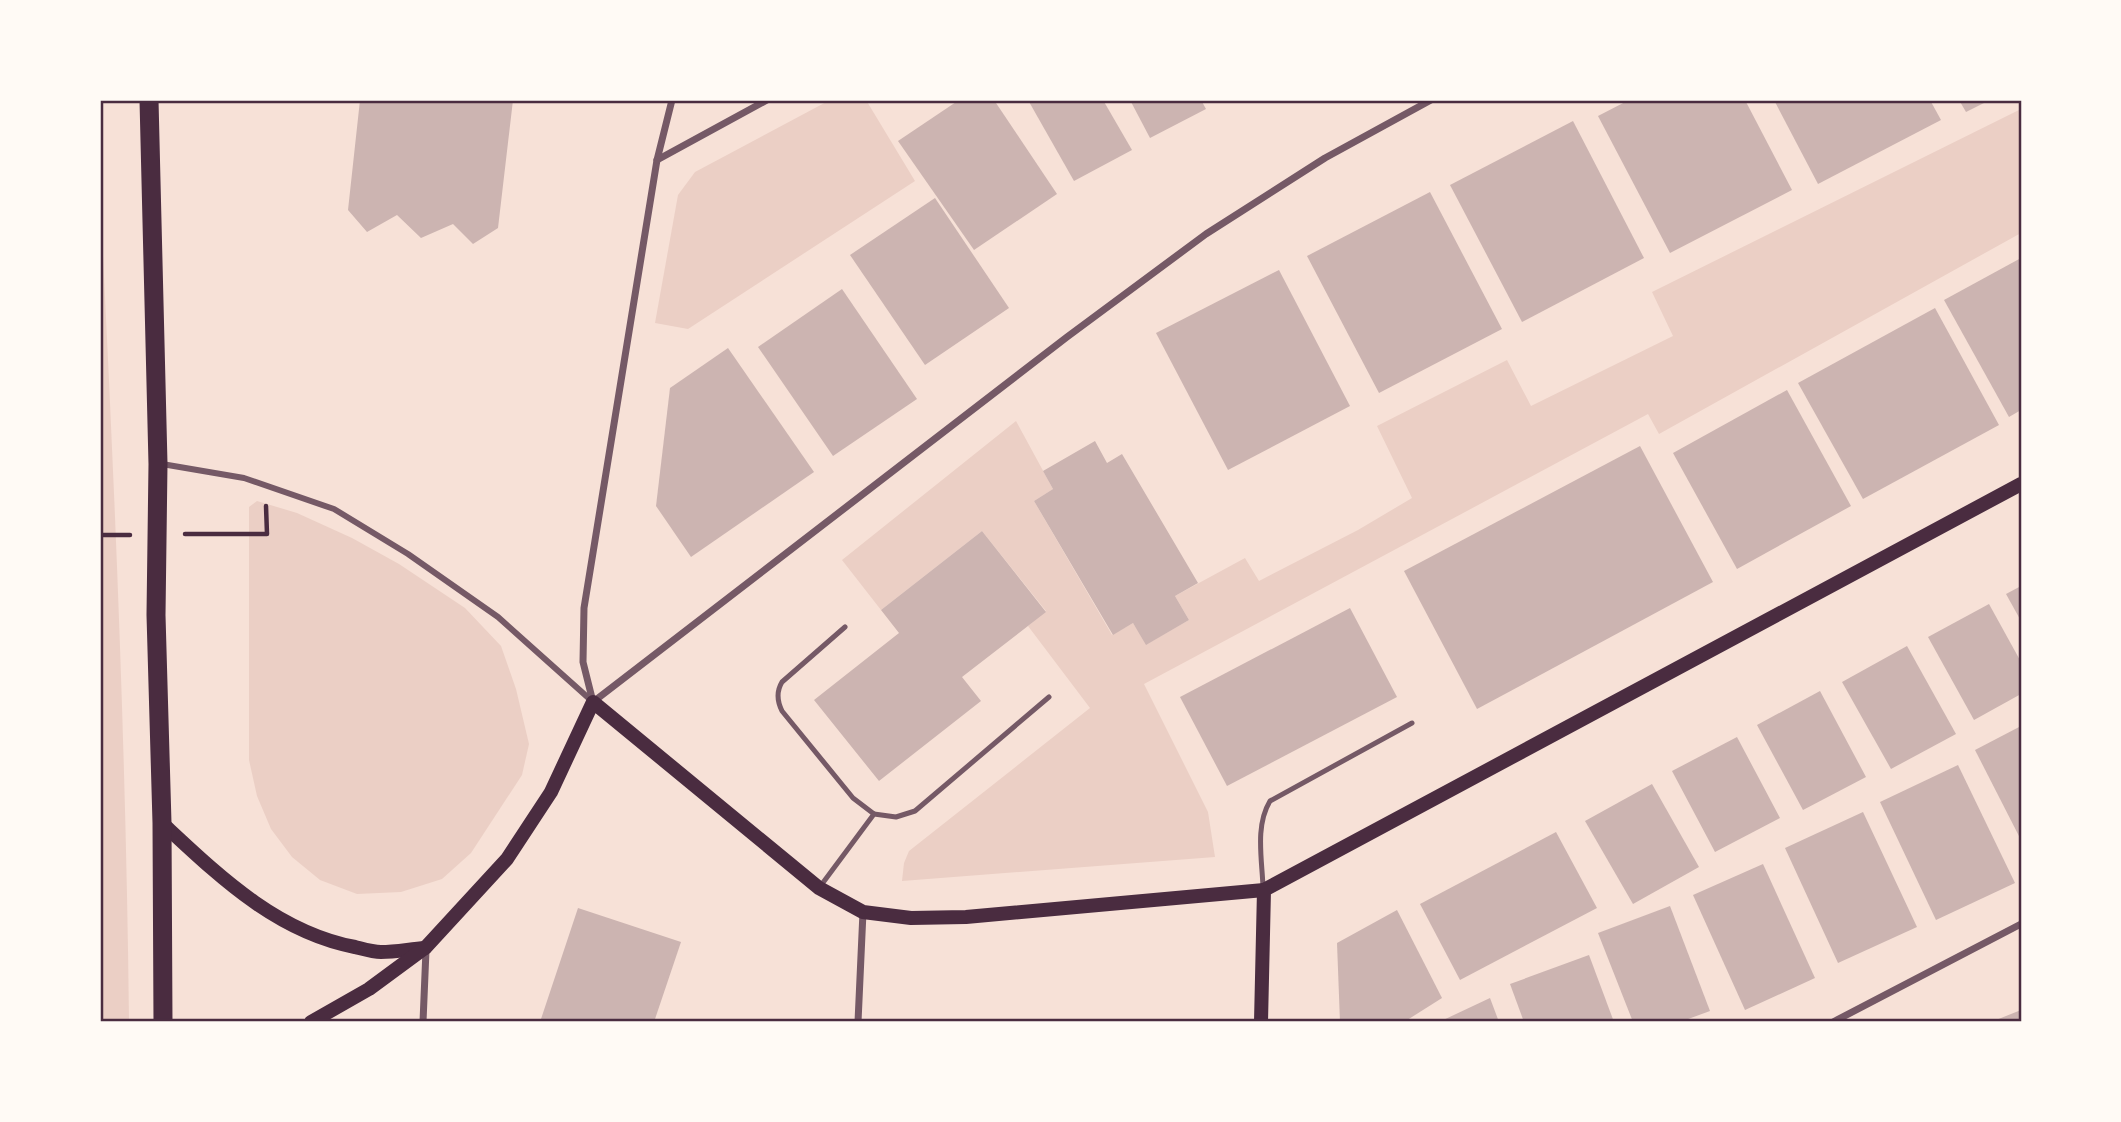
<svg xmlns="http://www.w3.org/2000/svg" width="2121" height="1122" font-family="Lato,sans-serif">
<rect width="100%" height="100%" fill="#f7e1d7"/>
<!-- green -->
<g fill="#ebcfc5">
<polygon points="830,100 866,100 915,181 688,329 655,323 678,195 695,172"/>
<polygon points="2021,109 2021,233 1659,434 1648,414 1144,684 1208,812 1215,857 902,881 904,863 909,851 1090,708 1028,626 1046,611 982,531 881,610 842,560 1016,421 1053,489 1034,501 1112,635 1133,623 1147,644 1189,620 1175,596 1245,558 1259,581 1358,530 1412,498 1377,426 1507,360 1531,406 1673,336 1652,292"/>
<path d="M 100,196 C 114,471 126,747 129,1022 L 100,1022 Z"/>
<polygon points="257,501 297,513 352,538 399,564 465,608 501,646 516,689 529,744 522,775 471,853 442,879 401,892 357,894 320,880 292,857 271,829 257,796 249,760 249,507"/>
</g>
<!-- building -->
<g fill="#ccb4b1">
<polygon points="360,100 513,100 498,228 473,244 453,224 421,238 397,215 367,232 348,210"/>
<polygon points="959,100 994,100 1057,194 974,250 898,141"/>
<polygon points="1028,100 1103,100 1132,150 1074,181"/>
<polygon points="1130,100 1201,100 1206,109 1150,138"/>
<polygon points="1629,100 1745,100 1792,190 1670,253 1598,116"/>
<polygon points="1774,100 1930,100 1941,120 1818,184"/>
<polygon points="1959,100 1990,100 1966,112"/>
<polygon points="1573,121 1644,258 1522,322 1450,185"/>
<polygon points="1430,192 1502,329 1379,393 1307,256"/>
<polygon points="935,198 1009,308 925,365 850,255"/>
<polygon points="2021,258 2021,410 2009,417 1944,300"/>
<polygon points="1279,270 1350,406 1228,470 1156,333"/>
<polygon points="842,289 917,399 833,456 758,347"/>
<polygon points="1935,308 1999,425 1863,499 1798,383"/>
<polygon points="728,348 814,472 691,557 656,506 670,388"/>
<polygon points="1787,390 1851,506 1737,569 1673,453"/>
<polygon points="1095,441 1107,463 1122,454 1198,583 1175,596 1189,620 1146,645 1133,623 1113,635 1034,501 1053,489 1043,471"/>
<polygon points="1640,446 1713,582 1477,709 1404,571"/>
<polygon points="982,531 1046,612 962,677 981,701 879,781 814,700 899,633 881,610"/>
<polygon points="2021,586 2021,621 2006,594"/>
<polygon points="1989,604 2021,662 2021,694 1974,720 1928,637"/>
<polygon points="1350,608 1397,697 1227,786 1180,697"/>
<polygon points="1907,646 1956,734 1891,769 1842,682"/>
<polygon points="1820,691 1866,777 1803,810 1757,725"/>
<polygon points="2021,726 2021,840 1975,750"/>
<polygon points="1737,737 1780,818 1715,852 1672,771"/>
<polygon points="1958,765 2015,883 1936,920 1880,802"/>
<polygon points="1652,784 1699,867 1633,904 1585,821"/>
<polygon points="1863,812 1917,927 1838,963 1785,848"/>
<polygon points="1556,832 1597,908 1460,980 1420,904"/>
<polygon points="1763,864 1815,978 1745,1010 1693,895"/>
<polygon points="1670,906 1710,1011 1680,1022 1633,1022 1598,933"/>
<polygon points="578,908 681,942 654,1022 540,1022"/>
<polygon points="1397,910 1442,998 1404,1022 1340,1022 1337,943"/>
<polygon points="1589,955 1614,1022 1524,1022 1510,984"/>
<polygon points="1490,998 1499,1022 1439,1022"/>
<polygon points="2021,1010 2021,1022 1991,1022"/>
</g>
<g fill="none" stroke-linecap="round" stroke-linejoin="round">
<!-- path -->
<g stroke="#4a2c40" stroke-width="4.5">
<polyline points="185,534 267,534 266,506"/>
<polyline points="100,535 130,535"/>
</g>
<!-- service -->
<g stroke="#755966" stroke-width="5">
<path d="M 845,627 L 782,682 C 776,692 777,701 782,711 L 853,798 L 874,814"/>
<path d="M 1263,887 C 1262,859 1255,826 1270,801 L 1412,723"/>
<polyline points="819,888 874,814 896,817 915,811 1049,697"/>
</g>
<!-- pedestrian -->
<polyline stroke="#755966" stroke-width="6" points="162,464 244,478 334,509 408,554 498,617 593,702"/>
<!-- minor -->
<g stroke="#755966" stroke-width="7">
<polyline points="672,100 657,160 584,608 583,662 593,702 1067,337 1206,234 1325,158 1431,100"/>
<polyline points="657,160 767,100"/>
<polyline points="423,1022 426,950"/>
<polyline points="858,1022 863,912"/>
<polyline points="1833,1022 2021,924"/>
</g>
<!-- secondary -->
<g stroke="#4a2c40" stroke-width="14">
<path d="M 162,823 C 218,875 276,932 355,947 C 363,949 373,952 381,952 C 396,952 410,949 425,948"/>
<polyline points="311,1022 369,989 426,947 507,859 551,792 593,702 819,888 863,912 911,918 966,917 1264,890"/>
<polyline points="1261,1022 1264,890 2021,484"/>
</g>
<!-- trunk -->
<polyline stroke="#4a2c40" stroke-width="19" points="149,100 158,464 156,615 162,823 163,1022"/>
</g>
<!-- border -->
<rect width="2121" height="1122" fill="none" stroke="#fffaf5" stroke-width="203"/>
<rect x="102" y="102" width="1918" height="918" fill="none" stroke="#4a2c40" stroke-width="2.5"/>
</svg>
